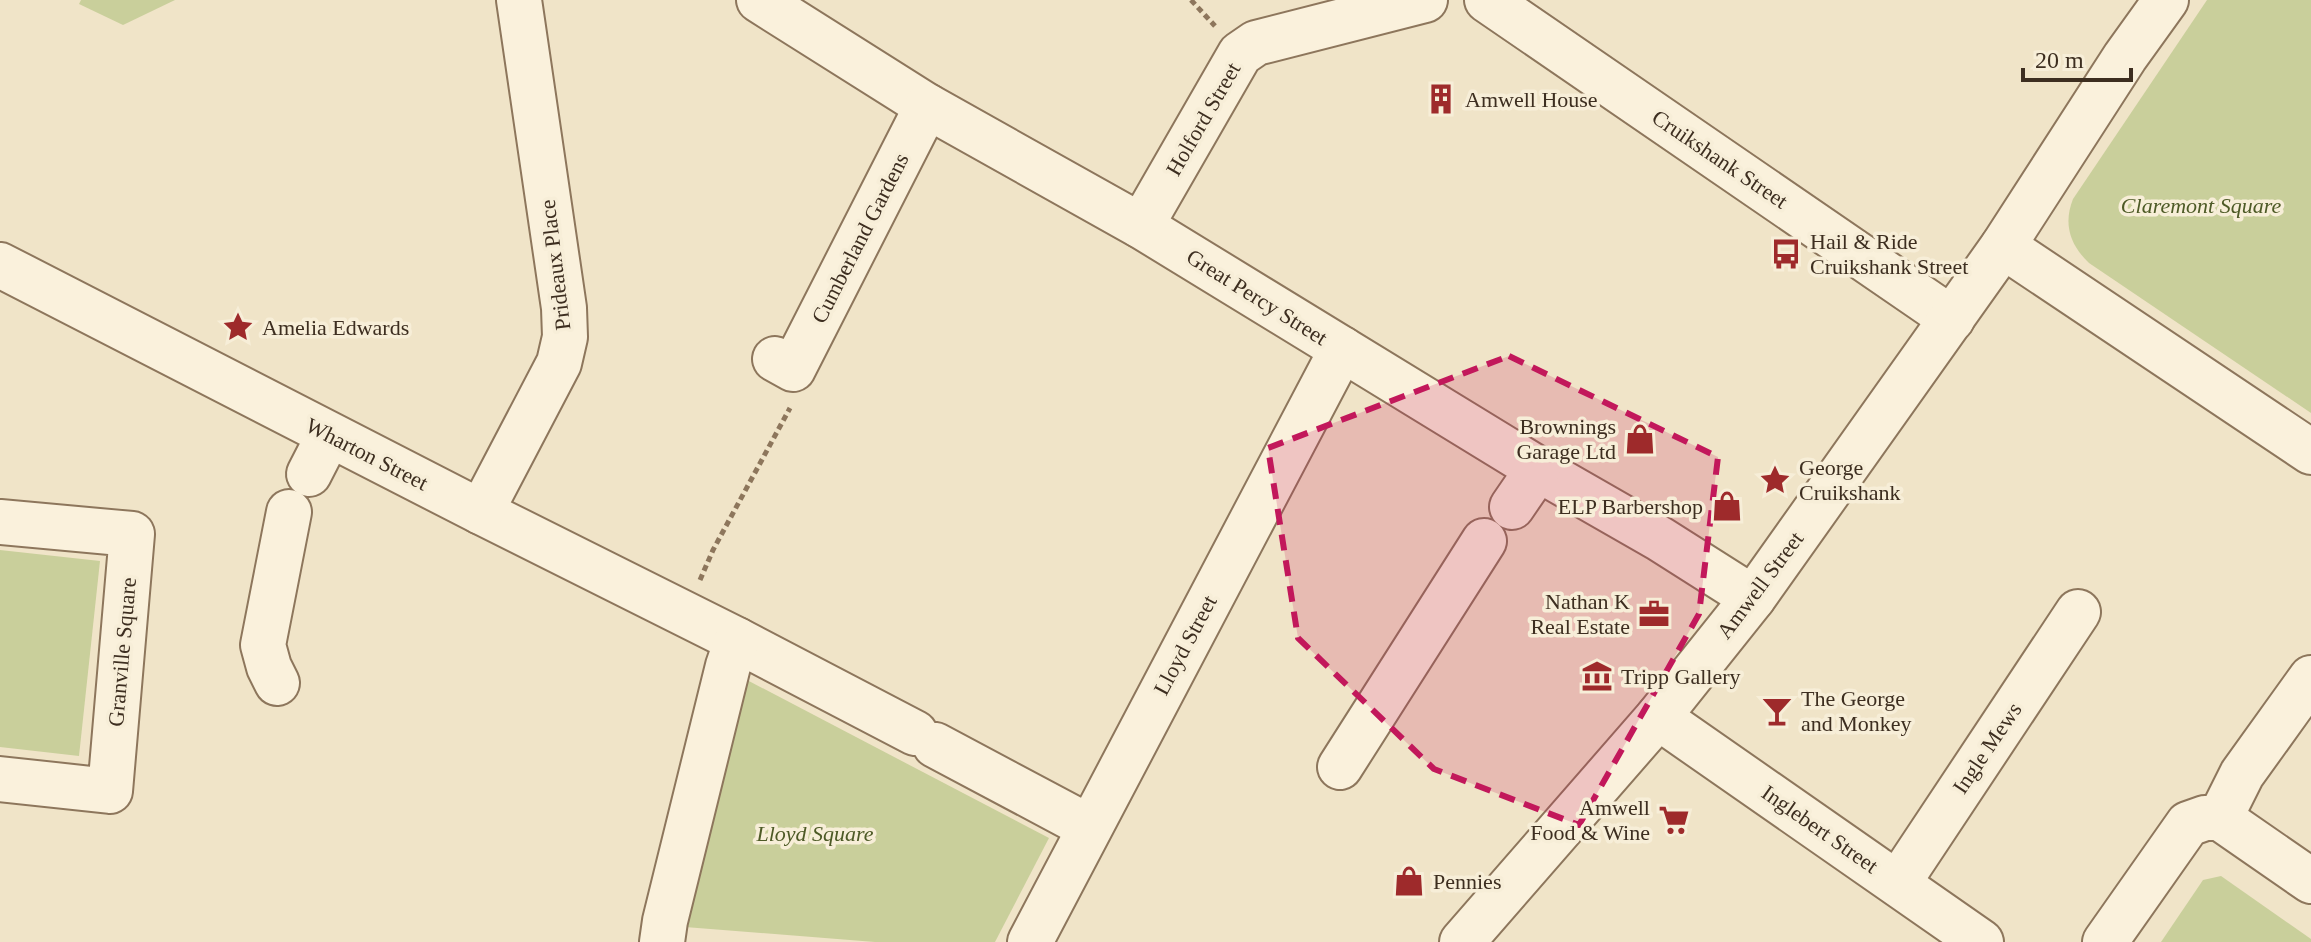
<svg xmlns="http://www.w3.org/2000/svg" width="2311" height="942" font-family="'Times New Roman',serif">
<rect width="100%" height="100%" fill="#f0e4c8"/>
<!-- green -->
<g fill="#c9cf9b">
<polygon points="81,0 175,0 123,25 79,4"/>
<path d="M 2207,0 L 2311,0 L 2311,413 L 2089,263 C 2070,245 2063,224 2073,199 Z"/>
<polygon points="0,550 100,561 79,756 0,747"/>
<polygon points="747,680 1049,838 995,942 875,942 685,927"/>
<polygon points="2221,876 2311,939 2311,942 2161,942 2203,880"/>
</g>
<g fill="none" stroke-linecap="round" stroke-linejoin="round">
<!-- minor casing -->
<g stroke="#8d765c" stroke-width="48">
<g id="minor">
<polyline points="759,0 927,106 1141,226 1538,469 1660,539 1753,598"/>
<polyline points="1487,0 1952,319"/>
<polyline points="1141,226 1240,54 1256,43 1425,0"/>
<polyline points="2003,246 2311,452"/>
<polyline points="0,265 481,512 737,640 915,733"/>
<polyline points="775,359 793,369 927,106"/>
<polyline points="309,474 329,435"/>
<polyline points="1512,507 1538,469"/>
<polyline points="481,512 559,363 565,337 564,308 519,0"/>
<polyline points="0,522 132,534 110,791 0,779"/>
<polyline points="277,683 269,667 263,645 289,512"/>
<polyline points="1658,717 1981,942"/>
<polyline points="935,745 1089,827"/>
<polyline points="1340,767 1484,541"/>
<polyline points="2220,818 2242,774 2311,678"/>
<polyline points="1898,883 2078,612"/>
<polyline points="662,942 665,921 728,666 737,640"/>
<polyline points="1030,942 1342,349"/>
<polyline points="1462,942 1658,717 1753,598 2003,246 2125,57 2166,0"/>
<polyline points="2105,942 2188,824 2205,818 2220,818 2311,881"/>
</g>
</g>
<!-- path -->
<g stroke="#8d765c" stroke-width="5" stroke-dasharray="6 4" stroke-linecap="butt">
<polyline points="1191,0 1215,26"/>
<polyline points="700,580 713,550 790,408"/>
</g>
<!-- minor -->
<use href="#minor" stroke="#faf1dc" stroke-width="44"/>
</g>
<!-- marked area -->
<path fill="#c2185b" fill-opacity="0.2" stroke="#c2185b" stroke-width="6" stroke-dasharray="16 10" stroke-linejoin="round" d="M 1509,356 L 1718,457 L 1699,614 L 1579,825 L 1434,769 L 1298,638 L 1268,448 Z"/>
<!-- icons -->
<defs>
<g id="building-bare" transform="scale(2.4)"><path d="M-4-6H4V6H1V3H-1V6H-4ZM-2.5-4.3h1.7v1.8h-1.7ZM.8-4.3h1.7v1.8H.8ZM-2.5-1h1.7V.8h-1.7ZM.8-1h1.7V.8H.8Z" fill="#9e2a2b" stroke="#f7eed8" stroke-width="2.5" paint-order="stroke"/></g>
<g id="bus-bare" transform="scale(2.4)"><path d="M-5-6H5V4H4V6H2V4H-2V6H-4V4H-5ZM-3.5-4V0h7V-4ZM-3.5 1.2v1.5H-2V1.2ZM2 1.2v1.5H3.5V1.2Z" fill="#9e2a2b" stroke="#f7eed8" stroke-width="2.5" paint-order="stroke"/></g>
<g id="sight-bare" transform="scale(2.4)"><path d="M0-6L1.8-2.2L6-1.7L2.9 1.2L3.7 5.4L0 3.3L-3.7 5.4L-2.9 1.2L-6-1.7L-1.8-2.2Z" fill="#9e2a2b" stroke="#f7eed8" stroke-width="2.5" paint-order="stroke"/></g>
<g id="shop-bare" transform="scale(2.4)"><path d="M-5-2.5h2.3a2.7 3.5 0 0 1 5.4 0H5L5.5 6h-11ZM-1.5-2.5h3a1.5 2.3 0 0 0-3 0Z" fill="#9e2a2b" stroke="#f7eed8" stroke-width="2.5" paint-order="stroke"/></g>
<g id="office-bare" transform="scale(2.4)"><path d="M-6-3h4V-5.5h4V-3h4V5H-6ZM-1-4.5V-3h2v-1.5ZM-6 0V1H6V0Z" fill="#9e2a2b" stroke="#f7eed8" stroke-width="2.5" paint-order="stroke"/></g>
<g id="museum-bare" transform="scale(2.4)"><path d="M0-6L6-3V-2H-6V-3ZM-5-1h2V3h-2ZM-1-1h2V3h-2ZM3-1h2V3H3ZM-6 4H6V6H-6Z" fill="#9e2a2b" stroke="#f7eed8" stroke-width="2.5" paint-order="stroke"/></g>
<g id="bar-bare" transform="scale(2.4)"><path d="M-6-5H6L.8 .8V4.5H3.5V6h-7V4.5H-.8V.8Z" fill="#9e2a2b" stroke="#f7eed8" stroke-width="2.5" paint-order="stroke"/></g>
<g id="supermarket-bare" transform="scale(2.4)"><path d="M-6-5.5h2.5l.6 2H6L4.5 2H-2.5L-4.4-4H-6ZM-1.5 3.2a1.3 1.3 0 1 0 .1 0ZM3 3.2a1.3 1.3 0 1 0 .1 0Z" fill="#9e2a2b" stroke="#f7eed8" stroke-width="2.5" paint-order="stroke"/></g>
</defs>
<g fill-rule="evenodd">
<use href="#building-bare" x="1441" y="99"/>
<use href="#bus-bare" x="1786" y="254"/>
<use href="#sight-bare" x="238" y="327"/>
<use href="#shop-bare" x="1640" y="439"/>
<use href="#sight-bare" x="1775" y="480"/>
<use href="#shop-bare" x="1727" y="506"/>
<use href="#office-bare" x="1654" y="614"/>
<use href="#museum-bare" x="1597" y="676"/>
<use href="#bar-bare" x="1777" y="711"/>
<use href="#supermarket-bare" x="1674" y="820"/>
<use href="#shop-bare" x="1409" y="881"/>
</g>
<g text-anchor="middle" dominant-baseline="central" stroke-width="7" stroke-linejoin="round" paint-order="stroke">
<!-- poi labels -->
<g font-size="22" fill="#3d2e20" stroke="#f7eed8" text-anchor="start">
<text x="1465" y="99">Amwell House</text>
<text x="1810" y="241">Hail &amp; Ride<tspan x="1810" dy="25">Cruikshank Street</tspan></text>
<text x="262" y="327">Amelia Edwards</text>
<text x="1616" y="426" text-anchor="end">Brownings<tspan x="1616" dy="25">Garage Ltd</tspan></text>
<text x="1799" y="467">George<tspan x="1799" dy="25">Cruikshank</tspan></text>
<text x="1703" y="506" text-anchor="end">ELP Barbershop</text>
<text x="1630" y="601" text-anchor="end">Nathan K<tspan x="1630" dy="25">Real Estate</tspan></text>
<text x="1621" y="676">Tripp Gallery</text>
<text x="1801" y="698">The George<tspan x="1801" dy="25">and Monkey</tspan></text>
<text x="1650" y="807" text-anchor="end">Amwell<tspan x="1650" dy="25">Food &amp; Wine</tspan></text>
<text x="1433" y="881">Pennies</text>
</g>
<!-- street labels -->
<g font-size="22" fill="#3d2e20" stroke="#f7eed8">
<text transform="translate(1203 119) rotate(-60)">Holford Street</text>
<text transform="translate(1720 159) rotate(34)">Cruikshank Street</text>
<text transform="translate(860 238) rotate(-63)">Cumberland Gardens</text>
<text transform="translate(555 265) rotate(-97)">Prideaux Place</text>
<text transform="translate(1257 297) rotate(32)">Great Percy Street</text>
<text transform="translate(367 454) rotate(27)">Wharton Street</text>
<text transform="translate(1760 585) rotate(-53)">Amwell Street</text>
<text transform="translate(1185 645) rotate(-62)">Lloyd Street</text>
<text transform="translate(122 652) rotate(-85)">Granville Square</text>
<text transform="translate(1987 748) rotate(-56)">Ingle Mews</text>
<text transform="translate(1820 829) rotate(35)">Inglebert Street</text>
</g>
<!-- park labels -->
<g font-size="22" font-style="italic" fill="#4d5a26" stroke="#f7eed8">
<text x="2201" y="205">Claremont Square</text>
<text x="815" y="833">Lloyd Square</text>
</g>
</g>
<!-- scale -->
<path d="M2023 68v12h108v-12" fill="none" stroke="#3d2e20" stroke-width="4"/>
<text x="2035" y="68" font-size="24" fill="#3d2e20" stroke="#f7eed8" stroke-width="6" paint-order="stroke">20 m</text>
</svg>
